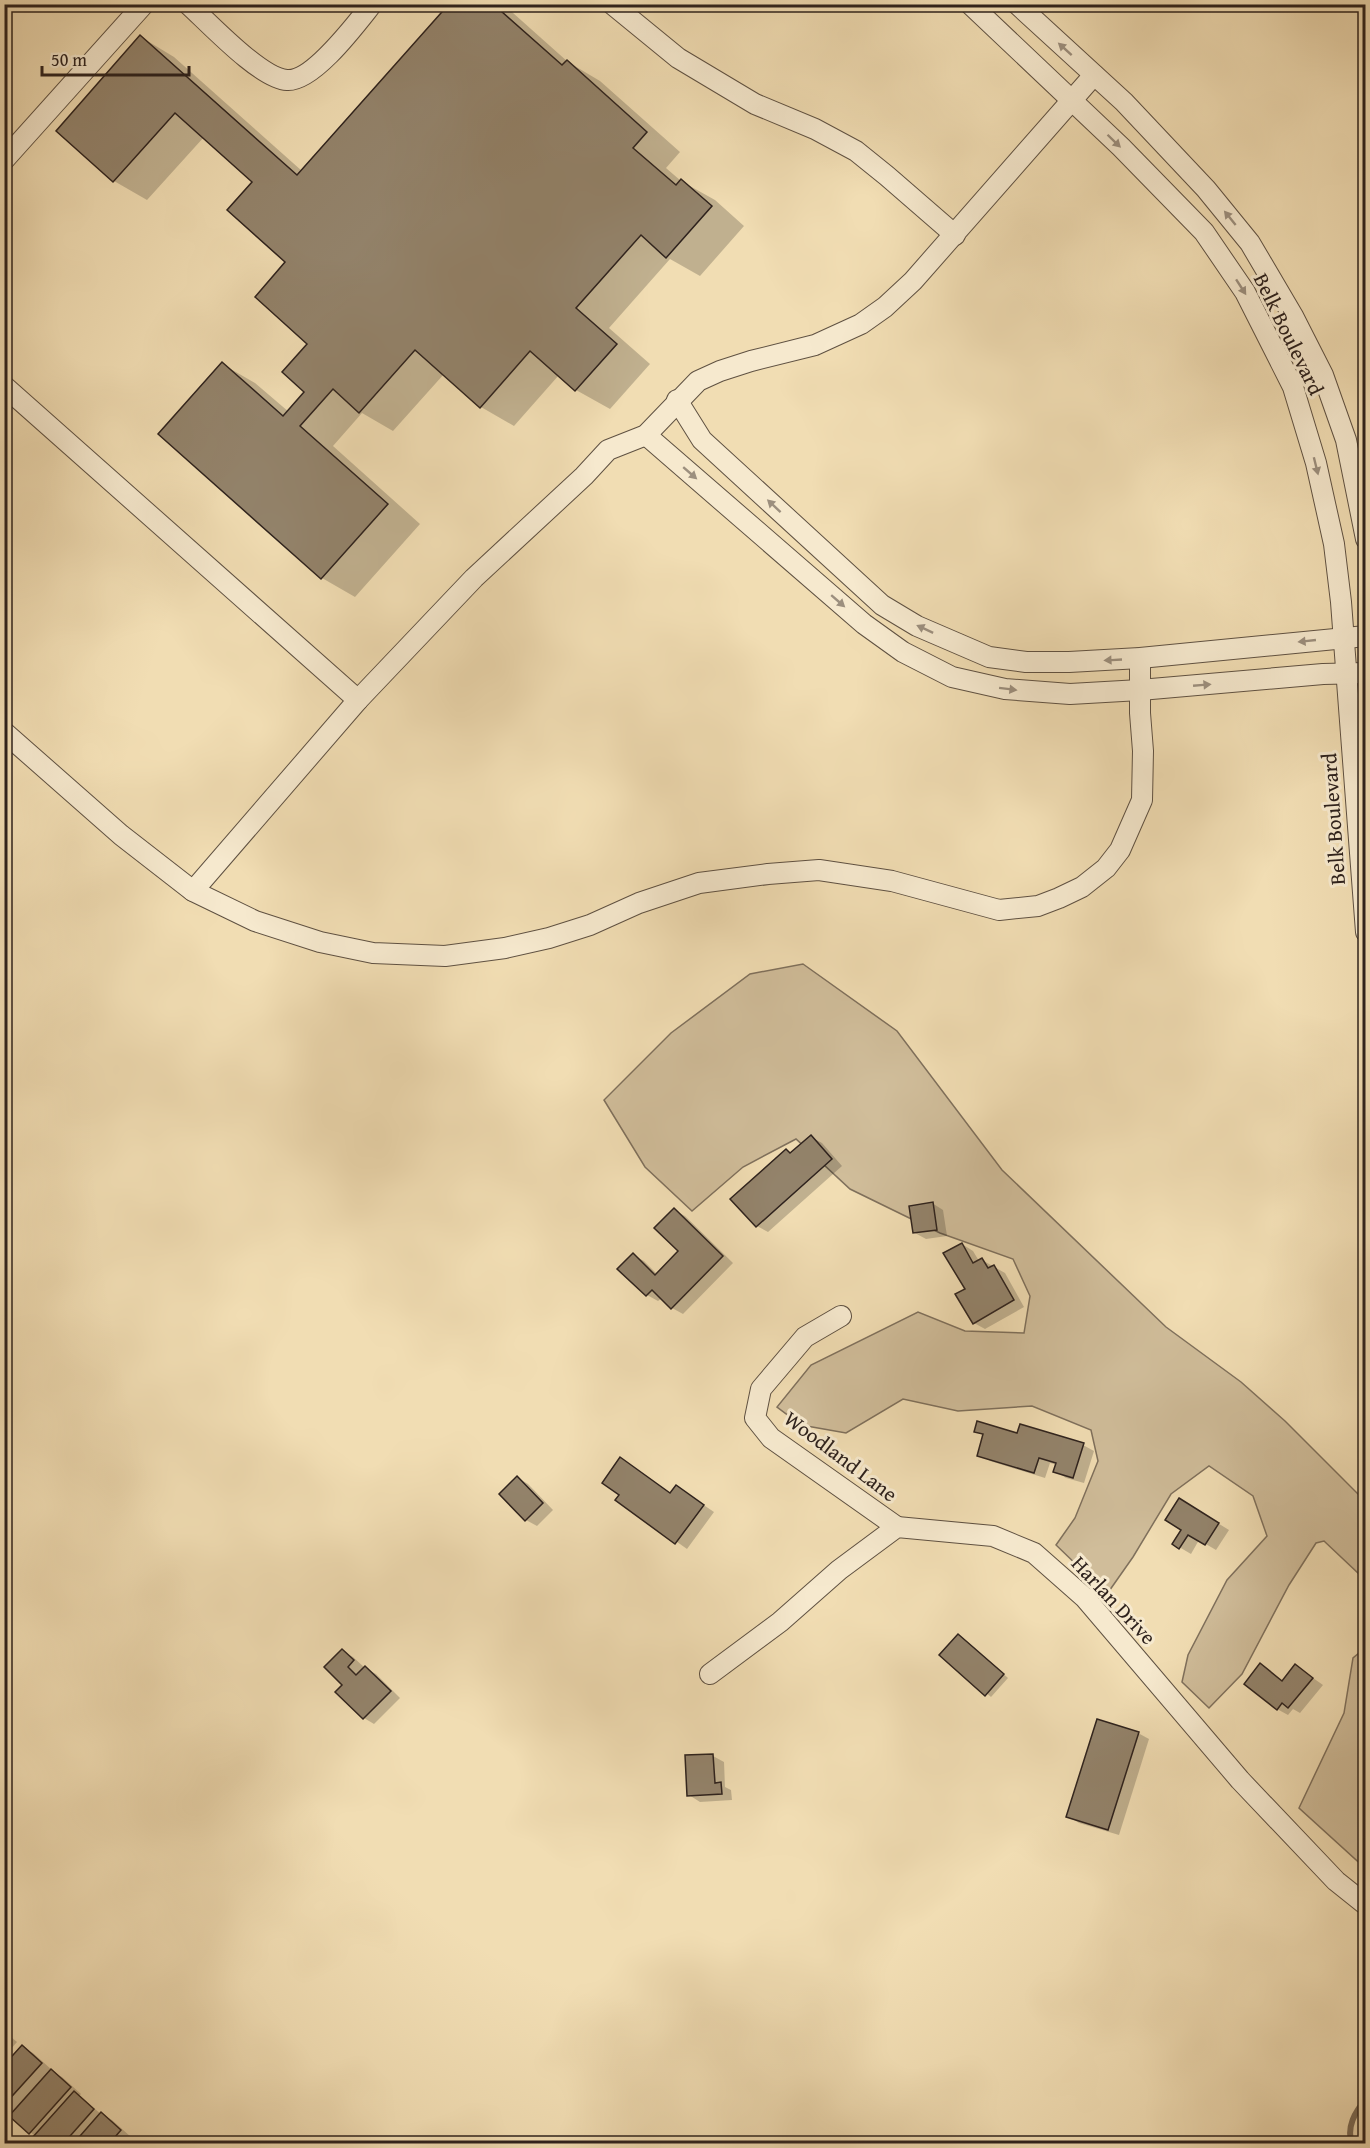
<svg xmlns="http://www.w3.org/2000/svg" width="1370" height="2148" font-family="'Gentium Book Plus',serif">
<rect width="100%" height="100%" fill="#f1ddb3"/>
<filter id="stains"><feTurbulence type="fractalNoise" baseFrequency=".00333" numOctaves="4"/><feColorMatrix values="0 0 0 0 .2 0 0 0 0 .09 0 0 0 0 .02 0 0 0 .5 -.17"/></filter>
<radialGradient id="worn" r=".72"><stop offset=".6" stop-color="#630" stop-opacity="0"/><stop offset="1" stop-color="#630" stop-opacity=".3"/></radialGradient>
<!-- green -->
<g fill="#d0bd9a" stroke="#7f705c" stroke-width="1.5">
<polygon points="803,964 897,1031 1002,1170 1166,1327 1241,1382 1285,1421 1365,1501 1365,1585 1360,1575 1324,1541 1316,1543 1289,1585 1242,1674 1209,1708 1182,1682 1188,1655 1227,1580 1267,1536 1253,1496 1209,1466 1171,1494 1133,1557 1107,1594 1056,1545 1075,1518 1098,1461 1091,1430 1032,1406 958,1411 903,1399 846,1433 801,1425 777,1407 811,1365 918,1312 965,1331 1024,1333 1030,1296 1013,1259 940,1233 850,1189 796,1139 743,1167 692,1211 645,1167 604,1100 671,1033 750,974"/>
<polygon points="1365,1648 1365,1868 1299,1808 1344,1713 1353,1658"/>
</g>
<!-- shadow -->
<g fill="#0003">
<polygon points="451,4 503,4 568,62 600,81 680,152 666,168 681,181 715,200 744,226 700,276 670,259 609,328 650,364 610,409 576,390 559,375 514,426 481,407 444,374 393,431 362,413 333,446 420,524 355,597 322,578 160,434 222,364 255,383 289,412 306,392 310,344 288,262 254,182 204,137 147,200 114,181 58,131 141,37 174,57 302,171"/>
<polygon points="811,1137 822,1143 842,1166 768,1232 757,1226 733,1199 786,1151 792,1154"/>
<polygon points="932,1203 943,1210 947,1236 926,1239 915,1233"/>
<polygon points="674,1210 685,1216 733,1263 683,1314 672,1308 662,1298 658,1301 647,1295 633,1255 644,1261 657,1274 680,1251"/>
<polygon points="962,1244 973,1251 979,1261 982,1260 1005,1273 1024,1307 985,1329 974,1323 967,1290"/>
<polygon points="976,1431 1083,1445 1094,1451 1084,1483 1066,1478 1055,1471 1057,1465 1050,1463 1045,1478 990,1461 979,1455 984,1436"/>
<polygon points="518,1478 528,1484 553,1510 537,1526 526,1520"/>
<polygon points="677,1487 714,1512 687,1549 618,1500 671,1494"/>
<polygon points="1190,1506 1229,1530 1216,1550 1199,1540 1191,1554 1174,1544 1183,1529"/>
<polygon points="963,1638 1008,1678 991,1697 941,1655"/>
<polygon points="342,1651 353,1657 365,1668 376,1674 400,1698 374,1724 364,1718 344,1685"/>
<polygon points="1261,1665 1283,1681 1296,1666 1323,1685 1300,1713 1293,1709 1288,1715 1277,1709"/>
<polygon points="1138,1733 1149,1739 1119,1835 1079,1823 1068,1816"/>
<polygon points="713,1756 724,1762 725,1787 731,1790 732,1800 700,1802 689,1795"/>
<polygon points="4,2031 17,2042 4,2057"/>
<polygon points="22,2047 33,2053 52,2070 51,2071 62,2077 81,2094 79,2096 101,2114 112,2120 131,2137 129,2139 138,2144 41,2144 35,2136 4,2110 4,2067"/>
</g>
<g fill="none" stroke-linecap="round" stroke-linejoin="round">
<!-- stream -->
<path stroke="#7b6c58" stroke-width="6" d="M 1352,2144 C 1346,2127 1355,2112 1366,2099"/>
</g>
<!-- building -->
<g fill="#93836b" stroke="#2e221d" stroke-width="1.5">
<polygon points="449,4 493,4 562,65 567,60 647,132 633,148 676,185 681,179 712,206 666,258 641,235 576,308 617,344 575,391 530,351 480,408 415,350 359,413 333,389 300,426 388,504 321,579 158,434 222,362 283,416 304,392 282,372 307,344 255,297 285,262 227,210 252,182 175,113 113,182 56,131 140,35 297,175"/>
<polygon points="811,1135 832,1159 756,1227 730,1199 786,1149 790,1153"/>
<polygon points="933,1202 937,1230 913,1233 909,1206"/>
<polygon points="674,1208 723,1256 671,1309 652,1290 646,1296 617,1269 633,1253 655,1275 678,1251 654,1228"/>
<polygon points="962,1243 973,1263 982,1258 988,1268 994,1265 1014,1300 973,1324 955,1294 965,1289 943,1253"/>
<polygon points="977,1421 1017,1433 1020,1424 1084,1443 1073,1478 1053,1472 1056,1463 1039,1458 1034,1473 977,1456 983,1434 974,1432"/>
<polygon points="620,1457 670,1493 676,1485 704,1505 675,1544 615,1500 619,1495 602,1483"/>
<polygon points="517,1476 543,1503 525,1521 499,1494"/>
<polygon points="1179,1498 1219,1523 1205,1545 1188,1535 1179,1549 1172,1544 1181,1530 1165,1520"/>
<polygon points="958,1634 1004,1674 985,1696 939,1655"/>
<polygon points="342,1649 354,1660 348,1667 356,1675 365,1666 391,1691 363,1719 335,1692 342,1685 324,1667"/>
<polygon points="1260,1663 1282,1681 1295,1664 1313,1678 1288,1708 1282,1703 1277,1710 1244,1684"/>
<polygon points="1097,1719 1139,1732 1108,1830 1066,1817"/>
<polygon points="713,1754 715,1783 721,1782 722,1794 687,1796 685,1755"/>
<polygon points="22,2045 42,2063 4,2105 4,2065"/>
<polygon points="51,2069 71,2087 29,2134 9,2116"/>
<polygon points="74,2091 94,2109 63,2144 38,2144 32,2138"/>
<polygon points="101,2112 121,2130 109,2144 73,2144"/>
</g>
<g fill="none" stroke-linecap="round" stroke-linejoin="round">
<!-- minor casing -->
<g stroke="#5f5142" stroke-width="22">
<g id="minor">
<path d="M 188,4 C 209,23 261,79 287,80 C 313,82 356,24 372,4"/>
<polyline points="612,4 678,58 755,104 815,129 856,151 887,176 955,235"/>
<polyline points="970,4 1121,147 1204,232 1245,292 1293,387 1316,463 1334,544 1341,602 1366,932"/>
<polyline points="1017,4 1124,102 1206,189 1250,243 1293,316 1323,375 1346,440 1366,539"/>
<polyline points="4,160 144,4"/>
<polyline points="4,386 358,700"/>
<polyline points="677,400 702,440 882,605 917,626 989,657 1026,662 1069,662 1140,658 1366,636"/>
<polyline points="646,435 864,624 903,652 952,677 1005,689 1070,694 1140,690 1323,674 1366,673"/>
<polyline points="4,732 121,835 193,891 255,921 320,942 373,953 445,956 505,948 549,938 590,925 639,903 699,883 768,874 819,870 892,881 999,910 1038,906 1059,898 1082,887 1106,868 1120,850 1142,800 1143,751 1140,713 1140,658"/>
<polyline points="193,891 358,700 474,578 584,476 608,450 646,435 698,381 720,371 751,361 815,345 861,324 885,307 913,281 1094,75"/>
<polyline points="841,1316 805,1337 761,1389 755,1418 771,1438 897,1527"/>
<polyline points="710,1674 780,1622 839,1570 897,1527 993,1536 1034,1553 1085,1598 1240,1780 1336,1881 1366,1905"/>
</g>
</g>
<!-- minor -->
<use href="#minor" stroke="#f6e9ce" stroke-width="20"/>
</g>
<!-- one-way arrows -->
<defs><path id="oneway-solid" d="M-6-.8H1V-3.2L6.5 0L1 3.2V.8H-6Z" transform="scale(1.5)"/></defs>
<g fill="#9c8f7e">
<use href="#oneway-solid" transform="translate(1065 49) rotate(-138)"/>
<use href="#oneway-solid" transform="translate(1114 141) rotate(44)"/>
<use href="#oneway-solid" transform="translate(1230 218) rotate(-129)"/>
<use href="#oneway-solid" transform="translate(1241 287) rotate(57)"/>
<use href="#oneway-solid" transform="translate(1316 466) rotate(76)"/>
<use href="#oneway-solid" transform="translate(690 473) rotate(41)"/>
<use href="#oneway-solid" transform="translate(774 506) rotate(-137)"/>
<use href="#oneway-solid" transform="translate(838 601) rotate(41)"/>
<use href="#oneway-solid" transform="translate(925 629) rotate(-155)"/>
<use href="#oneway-solid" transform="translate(1307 641) rotate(174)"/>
<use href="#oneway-solid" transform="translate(1113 660) rotate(177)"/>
<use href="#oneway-solid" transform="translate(1202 685) rotate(-5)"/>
<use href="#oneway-solid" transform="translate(1008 689) rotate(7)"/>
</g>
<g text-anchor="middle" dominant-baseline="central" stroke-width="6" stroke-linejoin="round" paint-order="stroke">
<!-- street labels -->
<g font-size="21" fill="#2e221d" stroke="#f6e9ce">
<text transform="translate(1289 334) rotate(64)">Belk Boulevard</text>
<text transform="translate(1333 819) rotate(-94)">Belk Boulevard</text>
<text transform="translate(841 1456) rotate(37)">Woodland Lane</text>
<text transform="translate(1114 1600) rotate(47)">Harlan Drive</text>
</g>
</g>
<!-- margin -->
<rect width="1370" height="2148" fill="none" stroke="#f1ddb3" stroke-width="24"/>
<rect x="6" y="6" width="1358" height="2136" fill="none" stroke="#2e221d" stroke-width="3"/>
<rect x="12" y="12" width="1346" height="2124" fill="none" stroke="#2e221d" stroke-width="1.5"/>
<!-- scale -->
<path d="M42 66v9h147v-9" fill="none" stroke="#2e221d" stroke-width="3"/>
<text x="51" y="66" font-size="18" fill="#2e221d" stroke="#f6e9ce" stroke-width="4.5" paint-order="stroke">50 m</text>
<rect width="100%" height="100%" filter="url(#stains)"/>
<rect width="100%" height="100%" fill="url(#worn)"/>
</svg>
